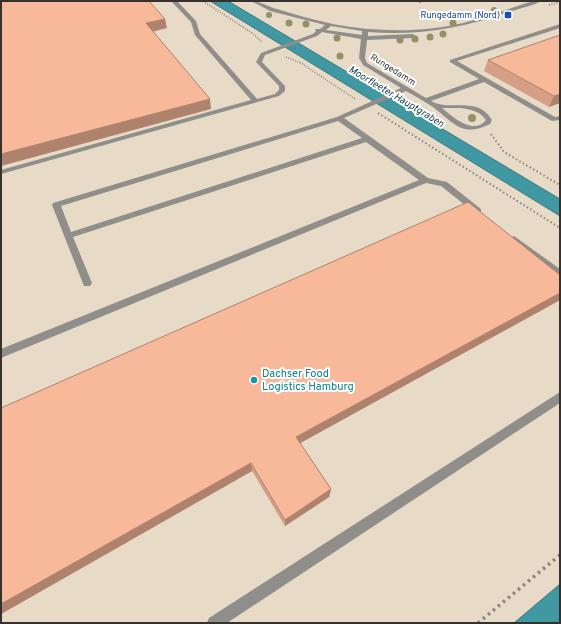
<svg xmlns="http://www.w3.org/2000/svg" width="561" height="624" font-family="Overpass,sans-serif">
<rect width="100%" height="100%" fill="#efe3dd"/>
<!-- industrial -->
<polygon fill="#e7dac6" points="1,1 560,1 560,601 536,623 1,623"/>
<!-- water -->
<g fill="#4098a2" stroke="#3d7980">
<polygon points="210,1 228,1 560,199 560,216"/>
<polygon points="560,584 560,623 514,623"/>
</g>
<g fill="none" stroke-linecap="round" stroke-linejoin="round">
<!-- path-far2 -->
<g stroke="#8b837f" stroke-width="1.5" stroke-dasharray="1 1.5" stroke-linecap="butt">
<polyline points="203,1 252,33 262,42"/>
<polyline points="549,5 560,2"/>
<polyline points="286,57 301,63 355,99"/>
</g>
<!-- path-far1 -->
<g stroke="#8b837f" stroke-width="2" stroke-dasharray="1.5 2.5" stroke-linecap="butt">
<polyline points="378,113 560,228"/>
<polyline points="491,134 504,152 560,185"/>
</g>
<!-- path -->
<polyline stroke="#8b837f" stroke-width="3.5" stroke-dasharray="2.5 4" stroke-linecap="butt" points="478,623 560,555"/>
<!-- minor -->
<g fill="#908e8a" fill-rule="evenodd">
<path d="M 171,1 L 177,1 L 196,21 L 200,34 L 257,99 L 275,94 L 279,90 L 279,86 L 256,62 L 261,53 L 313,34 L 316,31 L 315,29 L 320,29 L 325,25 L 270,11 L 251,1 C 261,1 268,7 277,9 C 296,15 314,20 333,24 C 376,32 420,33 463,23 C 487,17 510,8 533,1 L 541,1 C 533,6 521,8 512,11 C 464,28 418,36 368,32 L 368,36 L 413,34 L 416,36 L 413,38 L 367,40 L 365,58 L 367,63 L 426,98 L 479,79 L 450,62 L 450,60 L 560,24 L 560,28 L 457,61 L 555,117 L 560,116 L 560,120 L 552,121 L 484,82 L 431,101 C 450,112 477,95 492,120 L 490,124 C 462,138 454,123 433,107 C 424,101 415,96 406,91 L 344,118 L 428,178 L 447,182 L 481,209 L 481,213 L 475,213 L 441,186 L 426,183 L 1,358 L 1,349 L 419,180 L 366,142 L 73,237 L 92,283 L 90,286 L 84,286 L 52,205 L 53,203 L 337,117 L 401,88 L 363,65 L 359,58 L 361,39 L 322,32 L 317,36 L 265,55 L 262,62 L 285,86 L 285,91 L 279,96 L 1,174 L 1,170 L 251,100 L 195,35 L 191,22 ZM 331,26 L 362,31 L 362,35 L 326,30 ZM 442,108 C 456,108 477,106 486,120 C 473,136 452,116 442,108 ZM 338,121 L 362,138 L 71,232 L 61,206 Z"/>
<polygon points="514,236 560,269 560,277 511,241 510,239"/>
<polygon points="560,392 560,403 227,623 207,623 209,618"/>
</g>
</g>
<!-- trees -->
<g fill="#939266">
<circle cx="494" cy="10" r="3"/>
<circle cx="269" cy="15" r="3"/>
<circle cx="475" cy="16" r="3"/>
<circle cx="289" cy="23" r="3.5"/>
<circle cx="453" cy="23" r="3.5"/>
<circle cx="306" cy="24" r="3.5"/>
<circle cx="443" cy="34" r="3.5"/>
<circle cx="430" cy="37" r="3.5"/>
<circle cx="337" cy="38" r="3.5"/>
<circle cx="415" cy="39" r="3.5"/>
<circle cx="400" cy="40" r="3.5"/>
<circle cx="340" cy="56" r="3.5"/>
<circle cx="472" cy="118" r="4"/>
</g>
<!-- wall -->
<g fill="#d59f85">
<polygon points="560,35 560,103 549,107 484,71 488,60"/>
<polygon points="560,275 560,300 300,443 331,489 329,497 285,526 252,471 1,614 1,408"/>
</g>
<!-- shaded-wall -->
<g fill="#ae826c">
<polygon points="419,1 426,1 419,3"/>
<polygon points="165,19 167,28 148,33 146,23"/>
<polygon points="560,94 560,103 549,107 554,96"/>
<polygon points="210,99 211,109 1,166 1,154"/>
<polygon points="560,293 560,300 295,446 296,437"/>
<polygon points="251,463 252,471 1,614 1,604"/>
<polygon points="331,489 329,497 285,526 285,520"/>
</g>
<!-- building -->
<g fill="#f8b99b" stroke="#ae826c">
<polygon points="1,1 149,1 165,19 146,23 210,99 1,154"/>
<polygon points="560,35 560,94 554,96 488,60"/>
<polygon points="468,202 560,275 560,293 296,437 331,489 285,520 251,463 1,604 1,408"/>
</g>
<!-- markers -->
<rect fill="#1a4fb4" stroke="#fff" stroke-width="1.5" x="504" y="11" width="8" height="8" rx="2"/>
<circle fill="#0f9aa8" stroke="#fff" stroke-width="1.5" cx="254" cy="380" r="4"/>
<g text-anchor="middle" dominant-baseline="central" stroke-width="4" stroke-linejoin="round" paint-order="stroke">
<!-- far-transit labels -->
<g font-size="9" fill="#164399" stroke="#fff" text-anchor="end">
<text x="500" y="15">Rungedamm (Nord)</text>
</g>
<!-- far-street labels -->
<g font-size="9" fill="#36312f" stroke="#fff">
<text transform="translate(393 70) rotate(32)">Rungedamm</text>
</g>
<!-- far-water labels -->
<g font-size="10" font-style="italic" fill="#163e43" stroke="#fff">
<text transform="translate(396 97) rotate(31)">Moorfleeter Hauptgraben</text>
</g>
<!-- culture labels -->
<g font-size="11" fill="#0d838f" stroke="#fff" text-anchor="start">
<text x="262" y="374">Dachser Food<tspan x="262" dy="13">Logistics Hamburg</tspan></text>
</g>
</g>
<!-- border -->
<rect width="561" height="624" fill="none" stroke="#36312f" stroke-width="4"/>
</svg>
